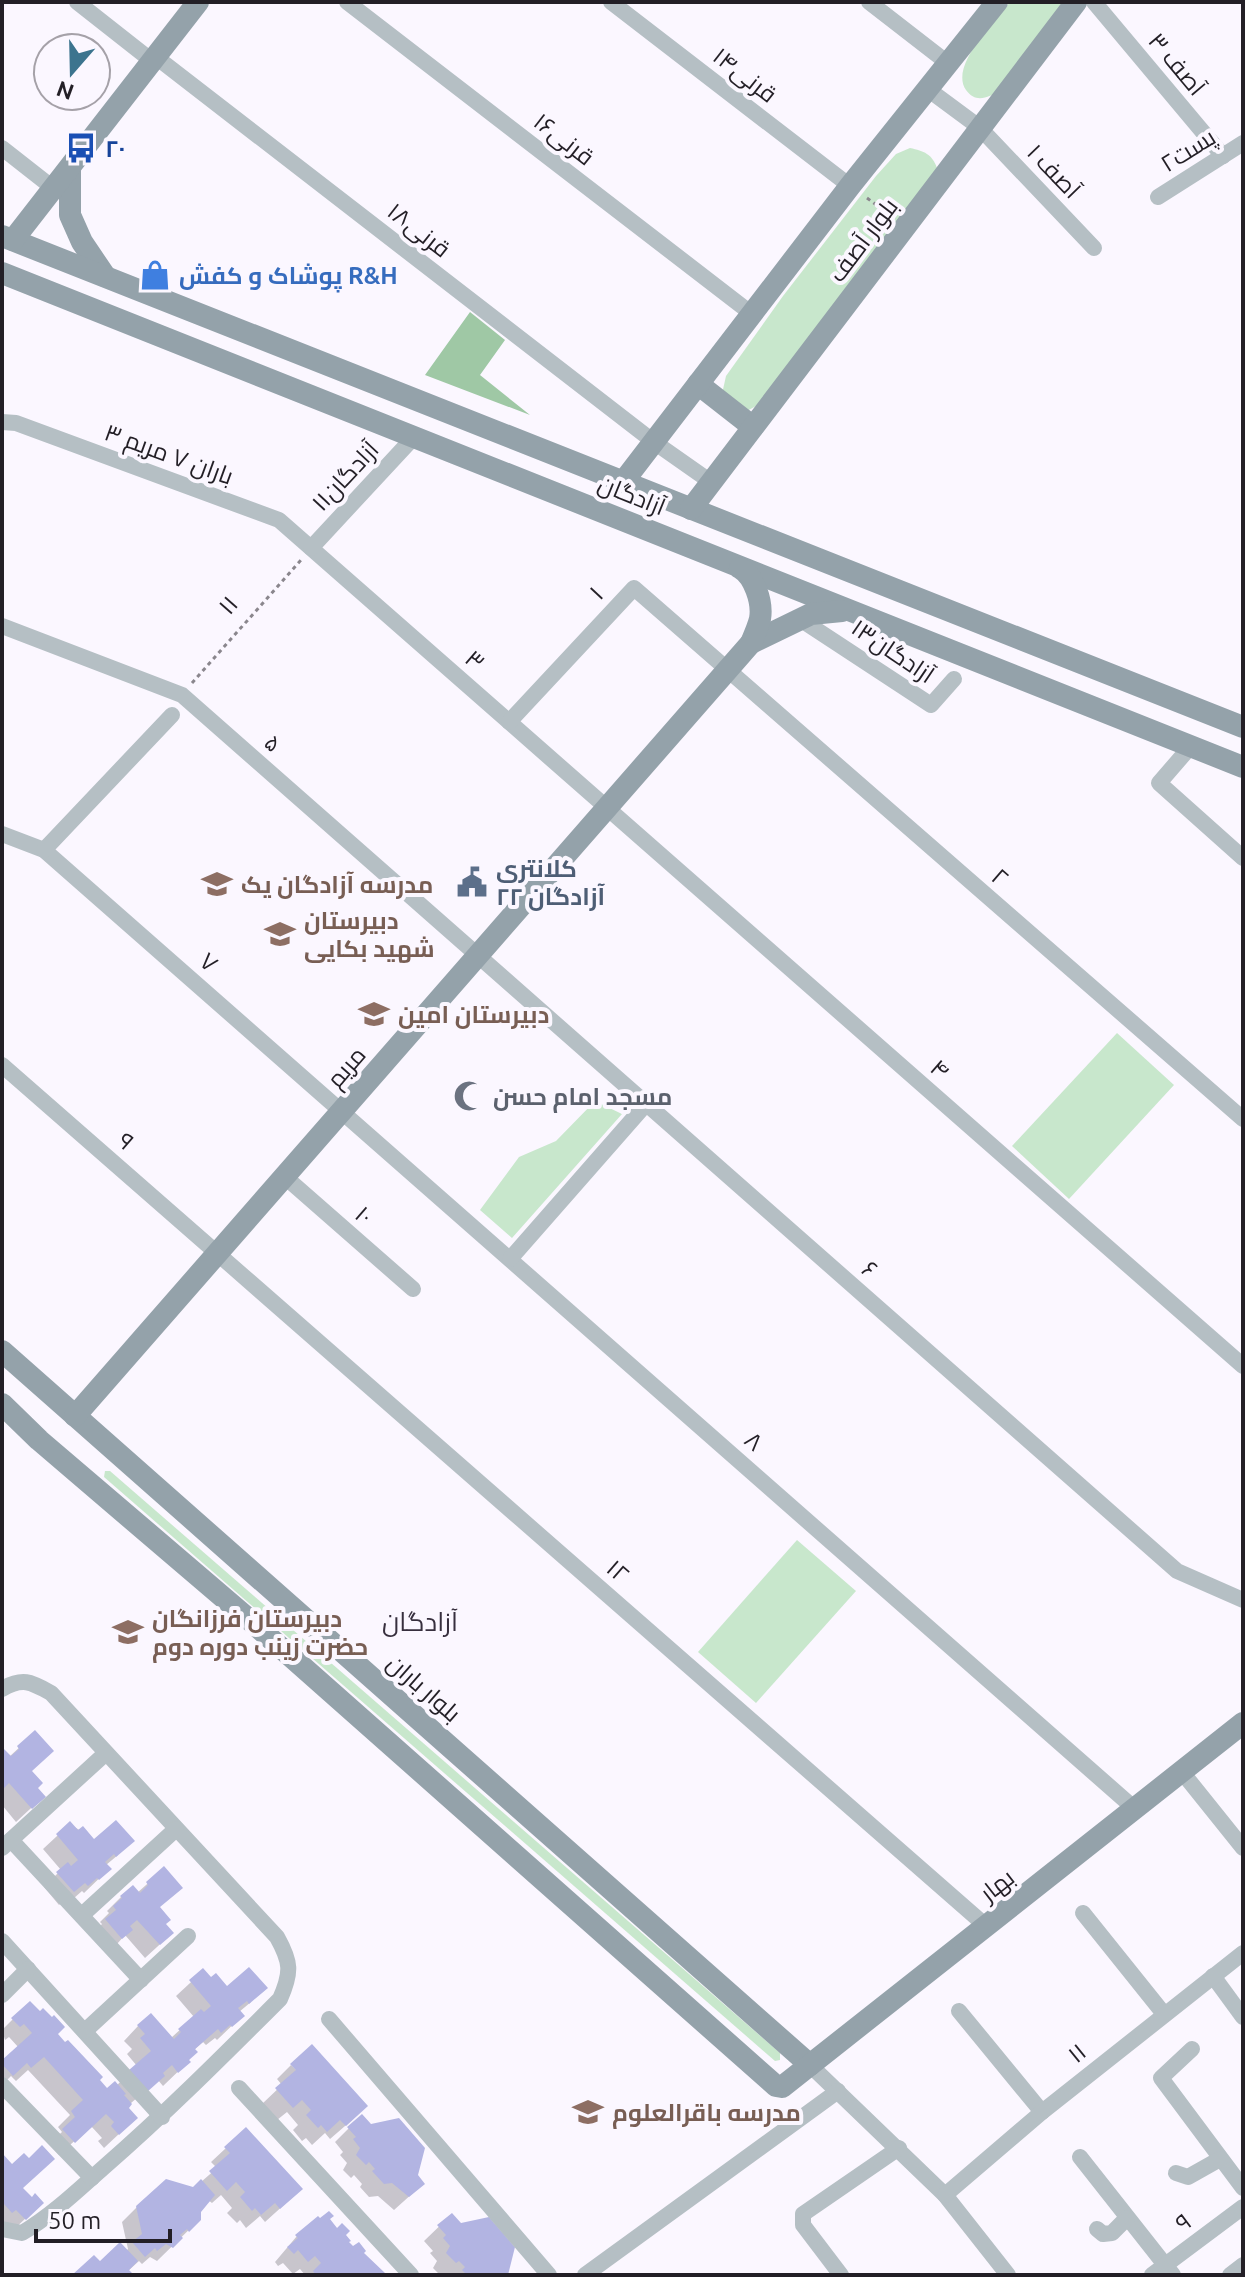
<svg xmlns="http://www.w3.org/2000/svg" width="1245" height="2277" font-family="Ubuntu,Cairo,sans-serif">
<rect width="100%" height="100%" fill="#fbf7ff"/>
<!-- green -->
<g fill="#c8e7cc">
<path d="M 1010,2 L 1069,2 L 1001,91 C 988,97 976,104 966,90 C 949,66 995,21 1010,2 Z"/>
<path d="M 910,148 C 924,151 932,154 937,168 L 767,400 L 745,412 L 722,394 L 726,376 L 783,296 L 876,176 L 896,154 Z"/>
<polygon points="1117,1033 1174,1085 1069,1199 1012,1146"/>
<polygon points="595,1101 622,1114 512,1238 480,1210 519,1157 556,1141"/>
<polygon points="105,1471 110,1471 780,2053 780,2060 775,2061 104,1477"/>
<polygon points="797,1540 856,1591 756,1703 698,1652"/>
</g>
<!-- forest -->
<polygon fill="#9fc8a5" points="470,312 505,340 480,375 530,415 425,375"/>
<!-- shadow -->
<g fill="#0003">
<polygon points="35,1733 30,1772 35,1788 43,1797 16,1822 2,1805 2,1753 9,1757"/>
<polygon points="70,1824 118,1855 106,1865 109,1869 84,1893 82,1891 73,1899 70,1895 59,1905 44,1887 61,1870 43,1849"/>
<polygon points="164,1869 158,1908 164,1924 172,1933 157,1947 145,1958 125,1935 117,1944 92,1935 102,1924 100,1922 109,1913 107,1911 121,1897 137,1893"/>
<polygon points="203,1971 211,1980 251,2002 239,2012 242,2016 217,2040 215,2038 206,2045 203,2042 194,2050 188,2062 163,2086 158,2080 131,2103 126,2108 121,2132 104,2148 98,2141 102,2138 91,2126 59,2155 49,2144 62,2132 58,2127 70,2115 28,2070 16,2081 11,2076 2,2085 2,2063 19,2048 9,2037 5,2040 2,2030 13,2019 55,2035 107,2091 116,2086 137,2066 127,2054 132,2049 124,2041 138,2026 151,2016 171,2038 194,2017 176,1996"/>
<polygon points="291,2065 352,2120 330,2139 325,2133 312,2145 306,2138 302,2141 293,2130 298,2125 287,2112 277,2120 262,2104 282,2085 277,2079"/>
<polygon points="349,2128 416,2176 423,2184 394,2210 378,2196 369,2197 360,2187 362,2184 354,2175 351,2178 343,2170 347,2163 340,2155 343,2152 335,2142"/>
<polygon points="226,2148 286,2203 265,2222 260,2216 246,2228 240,2220 237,2223 227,2213 232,2208 221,2195 212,2203 208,2200 199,2211 199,2220 157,2261 150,2257 142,2264 139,2261 128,2271 131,2275 75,2275 126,2251 128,2249 122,2222 137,2207 193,2189 217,2168 211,2162"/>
<polygon points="2,2156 21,2189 27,2217 10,2233 2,2224"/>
<polygon points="451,2215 506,2275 440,2275 433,2268 437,2261 430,2253 433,2251 424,2241"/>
<polygon points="327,2219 344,2235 352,2249 361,2253 380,2275 305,2275 300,2269 293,2274 283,2263 278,2266 275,2262 297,2236"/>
</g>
<!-- building -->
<g fill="#b2b4e2">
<polygon points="35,1730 54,1751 32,1771 43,1783 38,1788 46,1797 32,1809 9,1783 2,1790 2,1751 4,1749 11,1756 19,1749 17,1746"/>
<polygon points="116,1820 135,1841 116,1857 114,1854 105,1862 112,1869 99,1880 97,1878 88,1886 85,1883 74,1892 56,1872 68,1862 71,1866 78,1860 56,1834 70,1821 78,1830 83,1826 94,1839"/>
<polygon points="164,1866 183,1888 160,1907 171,1920 166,1924 174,1933 160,1945 137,1920 130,1926 133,1930 122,1939 105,1919 116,1910 113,1906 122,1898 120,1896 133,1885 140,1893 148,1885 146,1882"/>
<polygon points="249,1967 268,1988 249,2004 247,2001 238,2008 245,2016 232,2027 230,2025 221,2033 218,2029 195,2049 198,2052 189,2060 191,2062 178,2073 172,2065 163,2073 165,2076 147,2092 129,2070 151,2051 140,2038 145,2034 137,2025 151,2013 174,2039 181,2032 178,2029 201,2009 204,2012 211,2006 189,1980 203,1968 211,1977 216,1973 227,1986"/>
<polygon points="30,2001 40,2011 43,2008 52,2017 54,2015 65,2027 58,2034 65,2042 68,2040 103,2077 100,2080 107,2088 115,2081 126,2094 124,2095 132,2104 129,2108 138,2118 119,2135 111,2126 114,2122 106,2114 75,2143 62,2129 75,2117 71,2111 83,2100 64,2079 44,2057 31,2068 27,2063 13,2076 2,2064 2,2060 32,2033 24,2024 20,2027 11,2018"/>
<polygon points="312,2044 368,2106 346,2126 340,2120 327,2132 321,2125 318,2128 306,2115 311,2110 302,2100 293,2108 275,2088 296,2070 290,2064"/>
<polygon points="362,2114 371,2124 399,2118 425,2148 418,2175 425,2184 409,2197 392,2183 384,2184 372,2171 375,2169 369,2162 366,2165 356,2155 360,2148 353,2139 356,2137 347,2127"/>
<polygon points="246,2127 303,2189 280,2209 275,2203 261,2215 255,2208 252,2211 240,2197 245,2192 236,2182 227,2191 209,2171 230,2153 224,2147"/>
<polygon points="42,2145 55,2159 23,2188 32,2197 35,2193 44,2203 26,2220 16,2210 12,2213 4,2204 2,2206 2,2153 12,2164 24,2153 29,2158"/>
<polygon points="166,2179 193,2187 201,2179 215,2195 201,2212 201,2220 189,2232 187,2229 180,2235 183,2238 173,2248 166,2244 157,2251 155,2248 145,2257 132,2242 142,2234 136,2206"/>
<polygon points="329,2211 334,2216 330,2219 337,2228 342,2223 350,2231 346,2235 351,2241 349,2242 353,2246 359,2242 366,2251 364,2253 385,2273 383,2275 316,2275 313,2271 321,2263 315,2256 308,2262 298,2250 294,2254 287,2247 298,2238 295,2235 318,2216 320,2218"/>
<polygon points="452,2213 461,2223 489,2217 515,2247 508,2275 467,2275 462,2270 465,2267 459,2261 456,2263 446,2253 450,2246 443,2238 446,2235 437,2225"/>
<polygon points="120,2242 138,2261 129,2270 134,2275 72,2275 94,2255 100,2261"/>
</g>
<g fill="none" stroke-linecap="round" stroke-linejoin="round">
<!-- path -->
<g stroke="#8a868d" stroke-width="3" stroke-dasharray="4 4" stroke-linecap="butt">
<polyline points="867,198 890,215"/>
<polyline points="192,683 301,560"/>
</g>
<!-- street -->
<g stroke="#b5bfc4" stroke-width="16">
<polyline points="77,2 152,61"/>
<polyline points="347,2 752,314"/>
<polyline points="611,2 850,186"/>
<polyline points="869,2 949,64"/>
<polyline points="1094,2 1223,156"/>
<polyline points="156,57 654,442 711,482"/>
<polyline points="929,90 979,127 1094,248"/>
<polyline points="2,148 53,188"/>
<polyline points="1158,197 1243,143"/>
<polyline points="2,422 16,423 279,520 1243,1366"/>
<polyline points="311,548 414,437"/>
<polyline points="800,619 931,705 954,679"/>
<polyline points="2,626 182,695 1177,1571 1243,1600"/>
<polyline points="509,722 634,588 1243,1119"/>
<polyline points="1191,746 1159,783 1243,858"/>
<polyline points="2,834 44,850 1135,1809"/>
<polyline points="44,850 172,715"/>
<polyline points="2,1065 986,1926"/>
<polyline points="284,1176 413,1289"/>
<polyline points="510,1259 646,1104"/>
<path d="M 2,1689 C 23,1677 31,1682 51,1693 L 277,1937 C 291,1962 292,1972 280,1999 C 222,2057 165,2114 103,2168 C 77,2191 52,2215 22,2233 L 2,2229"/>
<polyline points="1182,1772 1243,1848"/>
<polyline points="11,1840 141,1980"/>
<polyline points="2,1848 106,1753"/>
<polyline points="1083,1913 1164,2014"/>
<polyline points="82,1915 176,1829"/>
<polyline points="2,1941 162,2117"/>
<polyline points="1213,1976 1243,2017"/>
<polyline points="2,1995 28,1969"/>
<polyline points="959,2011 1042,2112"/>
<polyline points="329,2019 549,2275"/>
<polyline points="85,2031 188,1936"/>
<polyline points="1192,2049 1161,2078 1243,2188"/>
<polyline points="810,2065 945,2195 1008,2275"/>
<polyline points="2,2085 92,2178"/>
<polyline points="239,2088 411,2275"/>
<polyline points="1080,2157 1173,2275"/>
<polyline points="1176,2173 1188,2177 1220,2159"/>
<polyline points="945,2195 1042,2112 1243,1953"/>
<polyline points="1097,2229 1103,2234 1112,2233 1127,2218"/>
<polyline points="585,2275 838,2091"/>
<polyline points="841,2275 803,2225 803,2214 899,2148"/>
<polyline points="1152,2275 1243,2207"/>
<polyline points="1230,2275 1243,2265"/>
</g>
<!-- secondary -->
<g stroke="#94a2aa" stroke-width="22">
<polyline points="70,168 70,215 82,242 105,276"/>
<polyline points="2,236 1243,727"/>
<polyline points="13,240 198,2"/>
<polyline points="2,273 1243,767"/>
<polyline points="698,384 753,427"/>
<polyline points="623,482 850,186 997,2"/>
<polyline points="691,509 1076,2"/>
<polyline points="751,643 811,614 842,611"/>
<polyline points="2,1351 810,2065"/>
<polyline points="2,1404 39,1440 252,1622 776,2086 782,2087 1243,1723"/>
<path d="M 75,1416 L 751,643 C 754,636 758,627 760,619 C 763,602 754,576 740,568"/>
</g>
</g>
<!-- icons -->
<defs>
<g id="bus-bare" transform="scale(2.4)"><path d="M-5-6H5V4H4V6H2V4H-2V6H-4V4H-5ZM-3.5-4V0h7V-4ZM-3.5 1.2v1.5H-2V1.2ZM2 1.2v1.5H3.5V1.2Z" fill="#1a4fb4" stroke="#fbf7ff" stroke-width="2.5" paint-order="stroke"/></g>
<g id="shop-bare" transform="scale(2.4)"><path d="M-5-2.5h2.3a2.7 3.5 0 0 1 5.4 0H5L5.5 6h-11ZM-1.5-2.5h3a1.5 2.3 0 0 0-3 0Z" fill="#3f7fe0" stroke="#fbf7ff" stroke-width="2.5" paint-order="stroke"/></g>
<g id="civic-bare" transform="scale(2.4)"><path d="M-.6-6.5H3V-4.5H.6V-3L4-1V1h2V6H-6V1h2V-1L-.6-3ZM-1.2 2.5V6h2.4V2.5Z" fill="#5c6f8a" stroke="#fbf7ff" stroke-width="2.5" paint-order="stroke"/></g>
<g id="school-bare" transform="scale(2.4)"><path d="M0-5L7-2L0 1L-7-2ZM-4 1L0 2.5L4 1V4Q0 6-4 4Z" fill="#8d6e63" stroke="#fbf7ff" stroke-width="2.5" paint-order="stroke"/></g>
<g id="mosque-bare" transform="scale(2.4)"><path d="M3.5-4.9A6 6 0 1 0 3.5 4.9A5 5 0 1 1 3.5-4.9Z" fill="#6b7280" stroke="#fbf7ff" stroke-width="2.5" paint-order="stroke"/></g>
</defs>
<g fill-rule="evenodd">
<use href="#bus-bare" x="81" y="148"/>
<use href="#shop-bare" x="155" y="275"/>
<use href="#civic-bare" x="472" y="882"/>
<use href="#school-bare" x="217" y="884"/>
<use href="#school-bare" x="280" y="934"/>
<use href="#school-bare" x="374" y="1014"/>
<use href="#mosque-bare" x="469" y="1096"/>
<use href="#school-bare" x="128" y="1632"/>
<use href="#school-bare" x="588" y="2112"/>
</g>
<g text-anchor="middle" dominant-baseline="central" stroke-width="8" stroke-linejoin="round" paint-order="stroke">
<!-- street labels -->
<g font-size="24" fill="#231f26" stroke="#fbf7ff">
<text transform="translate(1177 64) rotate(50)">۳ آصف</text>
<text transform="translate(745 75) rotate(38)">قرنی۱۴</text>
<text transform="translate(564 139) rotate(38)">قرنی۱۶</text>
<text transform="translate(1188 150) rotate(-32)">پست۲</text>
<text transform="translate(1054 171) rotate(46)">۱ آصف</text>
<text transform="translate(419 230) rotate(38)">قرنی۱۸</text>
<text transform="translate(863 240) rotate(-53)">بلوار آصف</text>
<text transform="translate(169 454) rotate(20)">باران ۷ مریم ۳</text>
<text transform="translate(345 476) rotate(-47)">آزادگان۱۱</text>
<text transform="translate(632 495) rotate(22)">آزادگان</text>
<text transform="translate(596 593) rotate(-47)">۱</text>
<text transform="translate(228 605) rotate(-49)">۱۱</text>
<text transform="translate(893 651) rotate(34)">آزادگان۱۳</text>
<text transform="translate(475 660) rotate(41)">۳</text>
<text transform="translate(273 743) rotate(41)">۵</text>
<text transform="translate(1000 877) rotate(41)">۲</text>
<text transform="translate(209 962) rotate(41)">۷</text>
<text transform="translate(346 1067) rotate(-49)">مریم</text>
<text transform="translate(940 1069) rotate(41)">۴</text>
<text transform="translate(126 1141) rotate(41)">۹</text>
<text transform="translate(364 1215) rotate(41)">۱۰</text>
<text transform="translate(870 1269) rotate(41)">۶</text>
<text transform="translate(754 1441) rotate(41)">۸</text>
<text transform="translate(618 1571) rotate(41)">۱۲</text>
<text transform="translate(424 1688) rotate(41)">بلوار باران</text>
<text transform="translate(997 1885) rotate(-38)">بهار</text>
<text transform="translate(1077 2053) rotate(-39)">۱۱</text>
<text transform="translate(1183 2222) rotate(-37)">۹</text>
</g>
<!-- transit labels -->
<g font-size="24" font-weight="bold" fill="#164399" stroke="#fbf7ff" text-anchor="start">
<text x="105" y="148">۲۰</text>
</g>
<!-- shop labels -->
<g font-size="24" font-weight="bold" fill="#366cbe" stroke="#fbf7ff" text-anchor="start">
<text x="179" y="275">پوشاک و کفش R&amp;H</text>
</g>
<!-- service labels -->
<g font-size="24" font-weight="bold" fill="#4e5e75" stroke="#fbf7ff" text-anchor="start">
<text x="496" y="868">کلانتری<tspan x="496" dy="28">۲۲ آزادگان</tspan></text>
</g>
<!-- education labels -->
<g font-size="24" font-weight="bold" fill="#785e54" stroke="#fbf7ff" text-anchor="start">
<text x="241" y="884">مدرسه آزادگان یک</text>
<text x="304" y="920">دبیرستان<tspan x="304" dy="28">شهید بکایی</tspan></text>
<text x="398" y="1014">دبیرستان امین</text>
<text x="152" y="1618">دبیرستان فرزانگان<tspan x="152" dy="28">حضرت زینب دوره دوم</tspan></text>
<text x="612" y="2112">مدرسه باقرالعلوم</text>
</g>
<!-- worship labels -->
<g font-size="24" font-weight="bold" fill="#5b616d" stroke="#fbf7ff" text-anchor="start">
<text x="493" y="1096">مسجد امام حسن</text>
</g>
<!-- neighbourhood labels -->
<g font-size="26" fill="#372f3e" stroke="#fbf7ff">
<text x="420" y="1621">آزادگان</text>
</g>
</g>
<!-- border -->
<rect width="1245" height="2277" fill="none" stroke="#231f26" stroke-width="8"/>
<!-- north arrow -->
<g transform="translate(72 72) rotate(200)"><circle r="38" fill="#fbf7ff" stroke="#a5a1a8" stroke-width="2"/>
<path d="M0-6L14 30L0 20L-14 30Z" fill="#3c748e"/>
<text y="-12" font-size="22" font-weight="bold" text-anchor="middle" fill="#231f26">N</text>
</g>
<!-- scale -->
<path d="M36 2229v12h134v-12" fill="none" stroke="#231f26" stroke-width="4"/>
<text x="48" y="2229" font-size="24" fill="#231f26" stroke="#fbf7ff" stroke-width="6" paint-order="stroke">50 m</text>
</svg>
